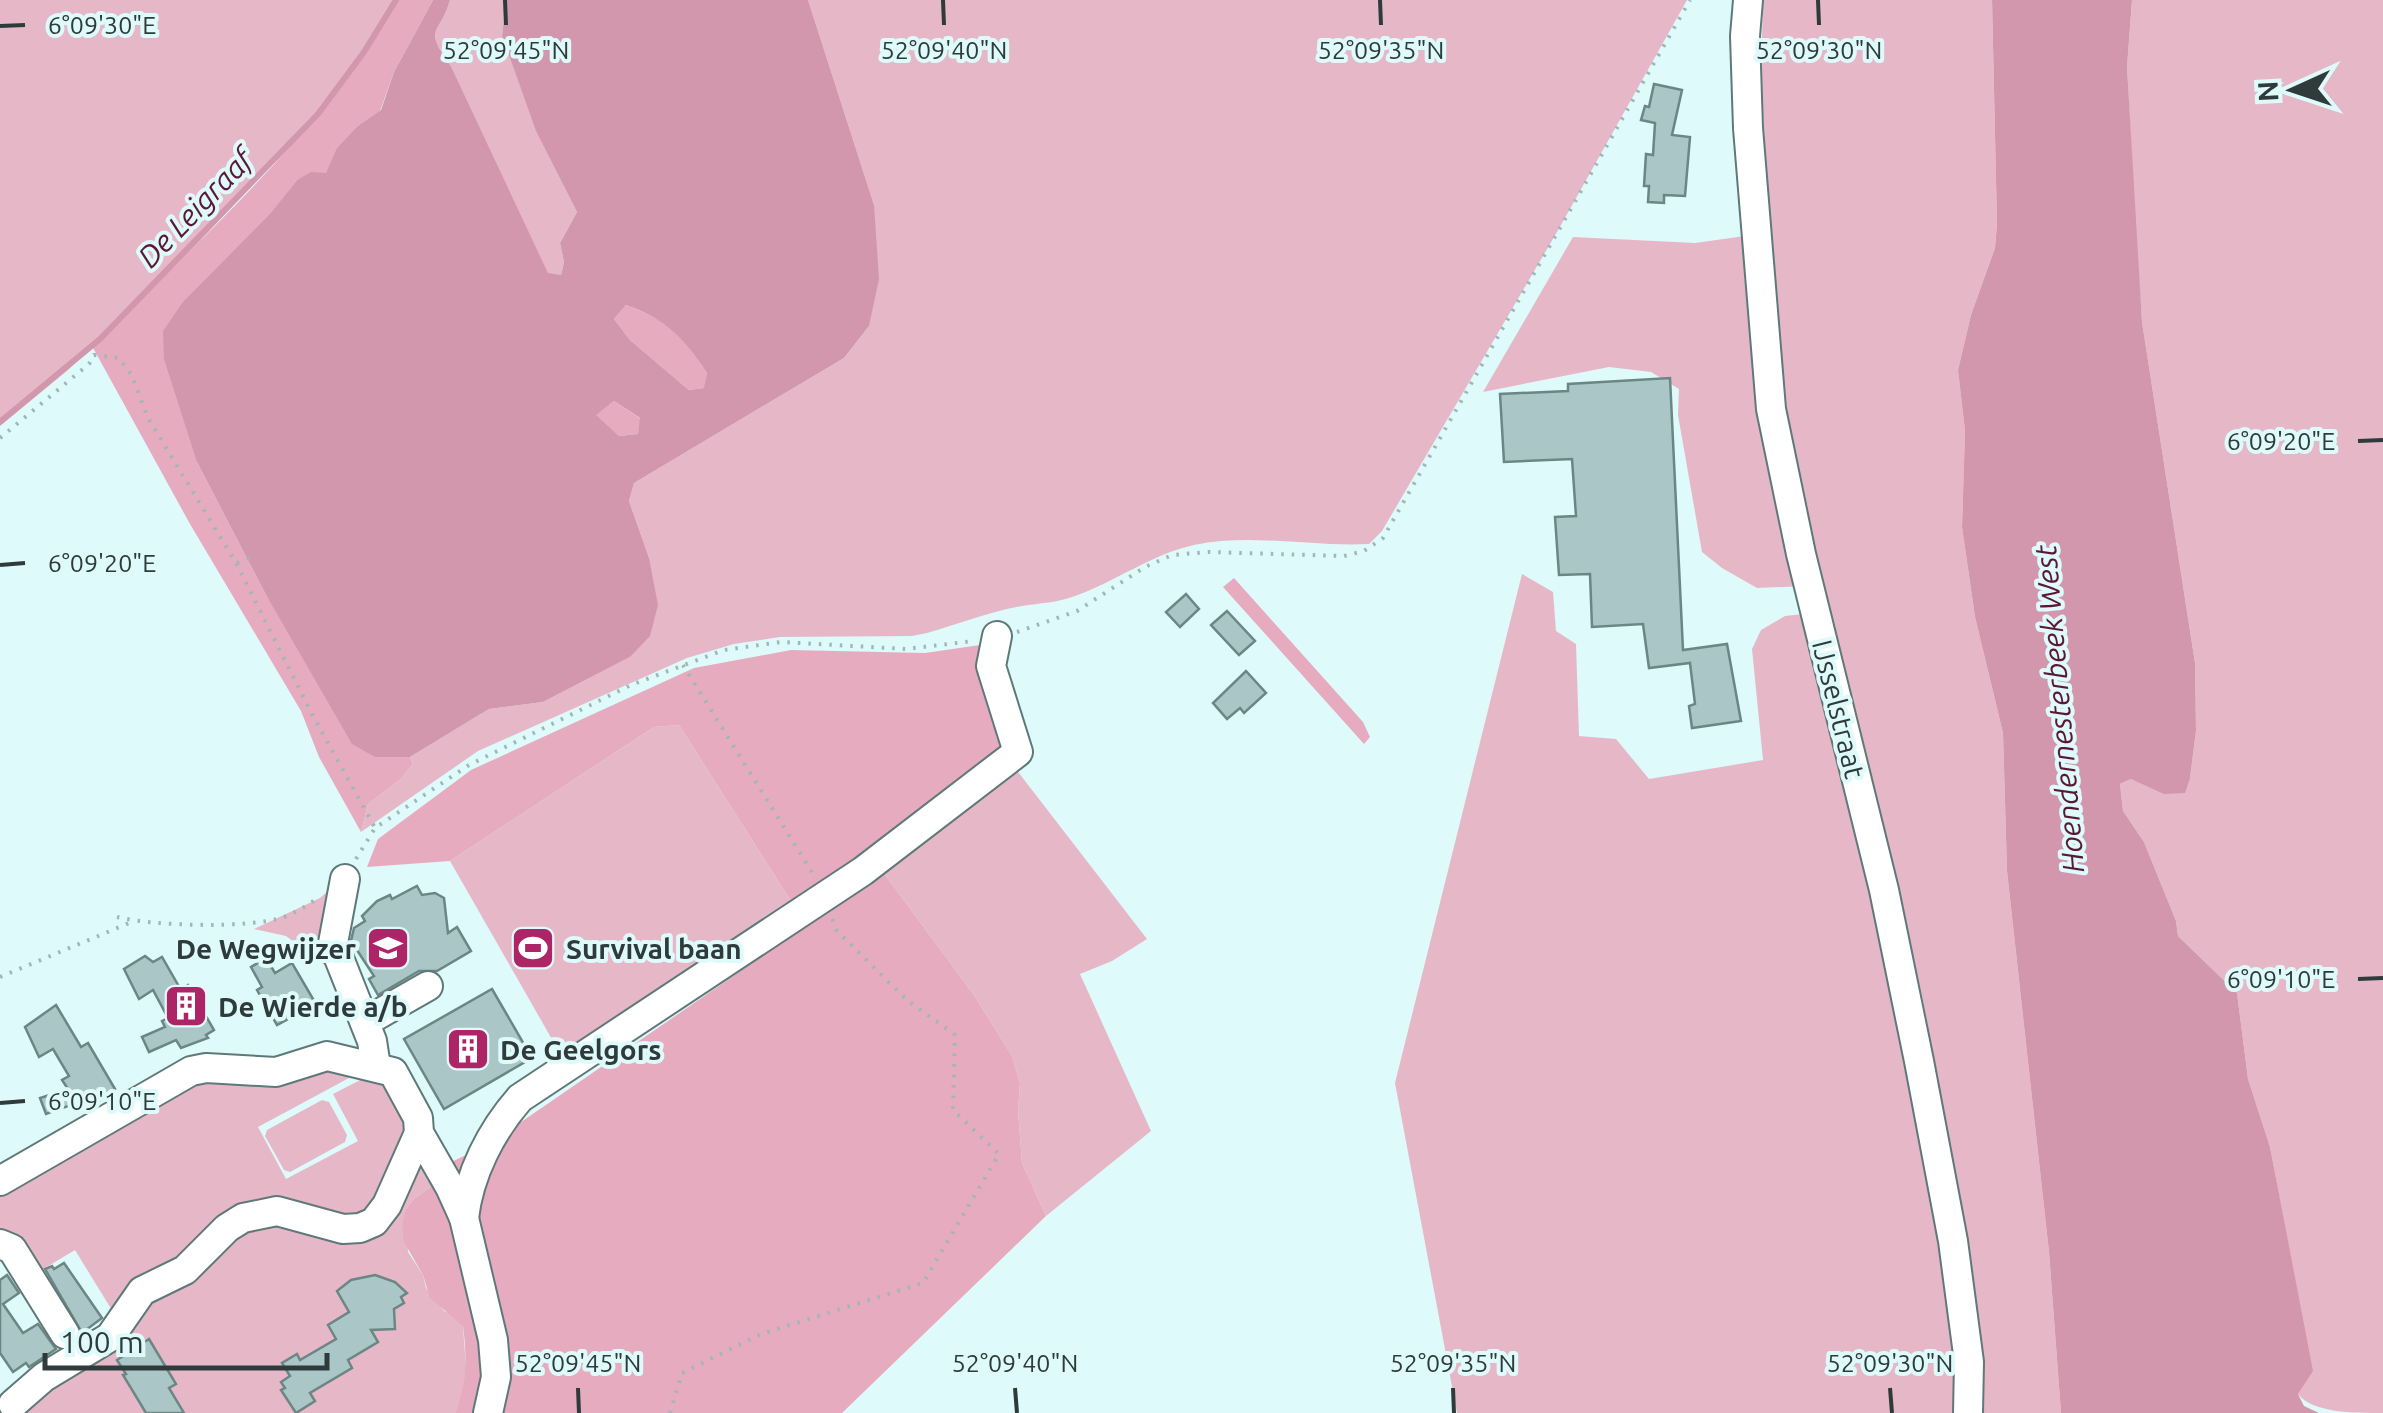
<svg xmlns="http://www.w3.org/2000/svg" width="2383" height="1413" font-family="Ubuntu,sans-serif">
<rect width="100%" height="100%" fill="#defafa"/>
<!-- green -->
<g fill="#e6b8c7">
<polygon points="0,0 397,0 334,94 297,137 199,242 68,370 0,426"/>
<path d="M 450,0 L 506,0 L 502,36 L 536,130 L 577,212 L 560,243 L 564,262 L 561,275 L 548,274 L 451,66 C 422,26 440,36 450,0 Z"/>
<path d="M 808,0 L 1687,0 L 1557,232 L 1382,531 L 1369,544 C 1310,547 1252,533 1194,545 C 1152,554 1115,582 1075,596 C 1057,603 1040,603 1022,606 C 991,611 958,624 927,633 L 912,636 L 780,637 L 734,644 L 687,658 L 478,751 L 361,832 L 368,804 L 401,779 L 413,764 L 410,757 L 489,709 L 543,702 L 630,657 L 649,558 L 629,501 L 634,483 L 844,358 L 869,326 L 874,205 Z"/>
<polygon points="1763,0 1992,0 1997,224 1995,248 1971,315 1958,370 1965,431 1962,527 1975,617 2003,733 2007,871 2049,1252 2061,1413 1979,1413 1944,1119 1923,1001 1870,769 1795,480 1776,318 1766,177 1761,75"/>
<path d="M 2132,0 L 2383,0 L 2383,1413 C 2354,1413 2312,1413 2298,1394 L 2312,1371 L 2270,1147 L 2248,1079 L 2237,993 L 2178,936 L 2176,921 L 2144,842 L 2123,811 L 2120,784 L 2131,779 L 2142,783 L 2190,778 L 2196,731 L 2195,663 L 2142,322 L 2136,239 L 2127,67 Z"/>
<polygon points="1752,235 1806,586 1757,588 1722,568 1702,552 1678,415 1679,389 1651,372 1609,367 1483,392 1573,237 1695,243"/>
<polygon points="1522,574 1553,592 1556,631 1576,644 1579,736 1616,739 1649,779 1763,760 1752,649 1761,630 1785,616 1813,613 1895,937 1964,1413 1457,1413 1395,1083"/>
<polygon points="679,725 796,909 565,1062 450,861 654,727"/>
<polygon points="1012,764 1147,939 1112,961 1080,974 1151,1131 1046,1216 1022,1163 1018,1111 1020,1083 1012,1056 974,995 880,868"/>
<polygon points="343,878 339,976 286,936 254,929 320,898"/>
<path d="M 310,1065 L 362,1071 L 258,1127 L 286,1179 L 358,1141 L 333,1094 L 370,1075 C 391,1087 397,1105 408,1127 L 368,1220 L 277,1206 L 118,1320 L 75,1250 L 40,1271 L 18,1237 L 0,1229 L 0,1188 L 181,1082 Z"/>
<polygon points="322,1100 329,1102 347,1135 345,1142 290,1172 284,1170 265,1136 267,1130"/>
<polygon points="416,1159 440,1180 414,1199 406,1209 408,1252 423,1275 426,1288 444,1311 456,1317 463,1326 466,1368 462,1396 455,1413 24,1413 27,1403 138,1303 250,1220 349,1235"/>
</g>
<!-- forest -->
<g fill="#e7abc0">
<path d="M 397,0 L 433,0 L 394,72 L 380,111 L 359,125 L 326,173 L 297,180 L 272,213 L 197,462 L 265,593 L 375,757 L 410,757 L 413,764 L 401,779 L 368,804 L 361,832 L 319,757 L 301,711 L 190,524 L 92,346 C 174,265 261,187 332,96 C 355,66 375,32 397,0 Z"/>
<path d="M 626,305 C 669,321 682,335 707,373 L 705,388 L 689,390 L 630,340 L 614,319 Z"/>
<polygon points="614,401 641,419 638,434 619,436 595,415"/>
<polygon points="1234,578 1363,722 1370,737 1364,744 1223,587"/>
<polygon points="980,645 1005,749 796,909 679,725 654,727 450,861 367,867 378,839 471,770 694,668 791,650 925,653"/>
<polygon points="880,868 974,995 1012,1056 1020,1083 1018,1111 1022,1163 1046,1216 842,1413 493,1413 498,1399 445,1165 489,1144 828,911"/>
<path d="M 440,1180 L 487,1330 L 482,1413 L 455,1413 C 467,1385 467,1356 463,1326 L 430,1298 L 423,1275 L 404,1242 L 402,1226 L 406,1209 L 414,1199 Z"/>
</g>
<!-- water -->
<g fill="#d297ac" fill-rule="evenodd">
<path d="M 433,0 L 450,0 C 440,36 422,26 451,66 L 548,273 L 561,275 L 564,262 L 560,243 L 577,212 L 536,131 L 502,36 L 506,0 L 808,0 L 874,205 L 879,279 L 869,326 L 844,358 L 634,483 L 629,501 L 649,558 L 658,605 L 650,636 L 630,657 L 543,702 L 489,709 L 410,757 L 375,757 L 352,744 L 265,593 L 197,462 L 164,359 L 163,331 L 183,302 L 271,213 L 297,180 L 311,172 L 326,173 L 337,148 L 359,125 L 381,110 L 394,72 ZM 626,305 C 666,319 684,338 707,373 L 704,388 L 689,390 L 630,340 L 614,319 ZM 614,401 L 640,418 L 638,434 L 619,436 L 596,415 Z"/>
<polygon points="1992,0 2132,0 2127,67 2142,322 2195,663 2196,731 2190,778 2185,793 2164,794 2131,779 2120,784 2123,811 2144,842 2176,921 2178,936 2237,993 2248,1079 2270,1147 2313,1371 2298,1394 2304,1406 2319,1413 2061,1413 2049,1252 2007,871 2003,733 1975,617 1962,527 1965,431 1958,370 1971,315 1995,248 1997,224"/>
</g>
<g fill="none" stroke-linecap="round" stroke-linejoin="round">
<!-- stream -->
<polyline stroke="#d297ac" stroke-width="6" points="0,422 100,339 318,114 364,52 396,0"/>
</g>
<!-- building -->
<g fill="#aac6c6" stroke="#6c8686" stroke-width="2.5">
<polygon points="1654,84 1682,90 1672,135 1690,137 1685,196 1664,195 1664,203 1648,202 1649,186 1644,186 1646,154 1653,155 1655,123 1641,120 1645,106 1649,107"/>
<polygon points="1670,378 1683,650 1727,644 1741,721 1692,728 1689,706 1695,704 1690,663 1649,668 1643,624 1592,627 1590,574 1559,575 1555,517 1576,516 1572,459 1504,462 1500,394 1568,391 1568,384"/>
<polygon points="1186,594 1199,609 1180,627 1166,612"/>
<polygon points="1227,611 1255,641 1239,655 1211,625"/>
<polygon points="1246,671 1266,693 1244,713 1240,708 1227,719 1213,703"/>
<polygon points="417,886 422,895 435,893 444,898 448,933 457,927 471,951 437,971 419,971 378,995 369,979 374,976 351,941 354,928 365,921 362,916 377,901 390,895 392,899"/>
<polygon points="145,956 153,962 162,957 181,990 188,985 214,1030 206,1035 208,1038 181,1048 176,1040 149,1052 142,1037 165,1027 162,1021 168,1018 153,990 139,999 124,969"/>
<polygon points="266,958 275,973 292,963 316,1004 277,1025 257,990 262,987 251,967"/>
<polygon points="492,989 532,1058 444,1109 404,1039"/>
<polygon points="56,1005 81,1047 88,1043 115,1089 95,1104 93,1100 81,1107 79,1102 46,1114 40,1098 68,1089 62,1080 69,1076 53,1049 39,1057 25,1027"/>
<polygon points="64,1263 102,1318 82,1333 45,1269 52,1266 54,1269"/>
<polygon points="7,1275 19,1293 3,1304 23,1333 38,1324 56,1349 29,1367 26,1363 13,1372 0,1353 0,1280"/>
<polygon points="375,1275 395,1282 407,1293 401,1297 404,1303 394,1309 395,1329 371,1330 378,1342 348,1360 352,1368 310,1393 315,1401 296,1413 281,1390 285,1388 281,1382 290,1376 282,1363 297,1354 300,1360 336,1339 328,1325 349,1312 337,1291 351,1280"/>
<polygon points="149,1339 176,1384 169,1388 184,1413 146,1413 123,1375 126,1374 117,1360"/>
</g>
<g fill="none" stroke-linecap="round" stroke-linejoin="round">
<!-- minor casing -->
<g stroke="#5f7878" stroke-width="32">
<g id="minor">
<polyline points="1748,0 1745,36 1748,128 1771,409 1801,554 1884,890 1919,1061 1953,1241 1969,1362 1968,1413"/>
<polyline points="345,879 333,943 372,1041 376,1067"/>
<polyline points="365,1022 428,986"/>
<polyline points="0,1181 191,1071 206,1068 276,1072 327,1056 393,1072 418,1118 419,1133 450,1187 464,1218 493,1340 496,1377 488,1413"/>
<path d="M 464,1218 C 469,1174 491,1131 520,1098 L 863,871 L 1018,752 L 991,666 L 997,636"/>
<polyline points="0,1244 12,1249 65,1334"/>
<polyline points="13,1404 44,1377 110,1337 142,1291 185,1270 227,1228 243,1218 277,1211 343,1229 360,1228 374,1222 387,1205 419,1133"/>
</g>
</g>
<!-- path -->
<g stroke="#a1b7b7" stroke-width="4" stroke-dasharray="2.5 8" stroke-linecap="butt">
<polyline points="0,438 89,364 94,355 119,358 132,376 148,418 236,563 312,714 374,826"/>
<polyline points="237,563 256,555"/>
<polyline points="1017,632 1077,611 1145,567 1172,555 1209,552 1344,556 1364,551 1383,538 1690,0"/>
<polyline points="683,665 815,877"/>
<polyline points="356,859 375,828 469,765 631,685 724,650 781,642 906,649 973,641"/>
<path d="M 117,917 C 154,926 248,929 284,917 C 297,912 308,905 319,897"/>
<polyline points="0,977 134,921"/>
<polyline points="670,1413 682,1373 761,1334 923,1283 999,1154 953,1110 955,1035 907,1000 837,931 832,918"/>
</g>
<!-- minor -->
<use href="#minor" stroke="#fff" stroke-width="28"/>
</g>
<!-- ticks -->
<path fill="none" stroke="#2f3a3a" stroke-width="4" d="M 505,0 L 506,25M 943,0 L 944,25M 1380,0 L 1381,25M 1818,0 L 1819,25M 0,26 L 25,25M 2358,441 L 2383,440M 0,565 L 25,563M 2358,979 L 2383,978M 0,1103 L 25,1101M 578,1388 L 579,1413M 1015,1388 L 1017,1413M 1453,1388 L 1454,1413M 1890,1388 L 1892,1413"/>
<!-- icons -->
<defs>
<g id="school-square" transform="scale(2.25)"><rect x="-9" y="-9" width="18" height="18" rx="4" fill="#ae2567" stroke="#defafa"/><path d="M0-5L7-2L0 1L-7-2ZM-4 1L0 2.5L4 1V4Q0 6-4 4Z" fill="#fff"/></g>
<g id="stadium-square" transform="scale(2.25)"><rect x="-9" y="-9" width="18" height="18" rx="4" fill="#ae2567" stroke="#defafa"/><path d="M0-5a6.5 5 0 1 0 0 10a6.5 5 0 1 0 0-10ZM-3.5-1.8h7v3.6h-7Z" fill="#fff"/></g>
<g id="building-square" transform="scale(2.25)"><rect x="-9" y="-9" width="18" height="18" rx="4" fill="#ae2567" stroke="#defafa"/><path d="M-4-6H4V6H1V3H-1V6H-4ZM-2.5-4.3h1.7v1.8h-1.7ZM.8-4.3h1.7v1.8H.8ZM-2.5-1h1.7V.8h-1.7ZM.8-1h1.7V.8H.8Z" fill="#fff"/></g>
</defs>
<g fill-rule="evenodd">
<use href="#school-square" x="388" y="948"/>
<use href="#stadium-square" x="533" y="948"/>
<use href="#building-square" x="186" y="1006"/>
<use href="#building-square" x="468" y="1049"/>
</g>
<g text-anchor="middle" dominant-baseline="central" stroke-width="8" stroke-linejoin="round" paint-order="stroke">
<!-- street labels -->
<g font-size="28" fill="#2f3a3a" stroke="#defafa">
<text transform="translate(1839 709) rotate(76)">IJsselstraat</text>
</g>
<!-- poi labels -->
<g font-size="28" font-weight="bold" fill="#2f3a3a" stroke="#defafa" text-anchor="start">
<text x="356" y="948" text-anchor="end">De Wegwijzer</text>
<text x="566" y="948">Survival baan</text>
<text x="218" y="1006">De Wierde a/b</text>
<text x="500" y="1049">De Geelgors</text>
</g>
<!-- water labels -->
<g font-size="30" font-style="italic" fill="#5c1736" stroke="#defafa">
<text transform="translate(195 208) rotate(-46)">De Leigraaf</text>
<text transform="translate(2059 709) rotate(-95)">Hoendernesterbeek West</text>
</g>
</g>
<g font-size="25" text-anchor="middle" fill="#2f3a3a" stroke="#defafa" stroke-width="8" stroke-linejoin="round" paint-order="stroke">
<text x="102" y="34">6°09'30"E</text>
<text x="506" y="59">52°09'45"N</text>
<text x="944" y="59">52°09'40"N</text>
<text x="1381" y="59">52°09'35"N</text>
<text x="1819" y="59">52°09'30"N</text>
<text x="2281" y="450">6°09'20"E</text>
<text x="102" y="572">6°09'20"E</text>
<text x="2281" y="988">6°09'10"E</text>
<text x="102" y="1110">6°09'10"E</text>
<text x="578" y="1372">52°09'45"N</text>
<text x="1015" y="1372">52°09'40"N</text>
<text x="1453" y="1372">52°09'35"N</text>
<text x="1890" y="1372">52°09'30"N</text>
</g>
<!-- north arrow -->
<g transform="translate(2293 90) rotate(267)" stroke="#defafa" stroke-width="8" paint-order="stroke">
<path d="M0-8L18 38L0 25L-18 38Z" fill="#2f3a3a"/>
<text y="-15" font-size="28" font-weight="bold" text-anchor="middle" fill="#2f3a3a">N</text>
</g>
<!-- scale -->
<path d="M45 1353v15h282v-15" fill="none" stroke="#2f3a3a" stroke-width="5"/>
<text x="60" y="1353" font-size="30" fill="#2f3a3a" stroke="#defafa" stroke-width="8" paint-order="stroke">100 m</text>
</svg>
